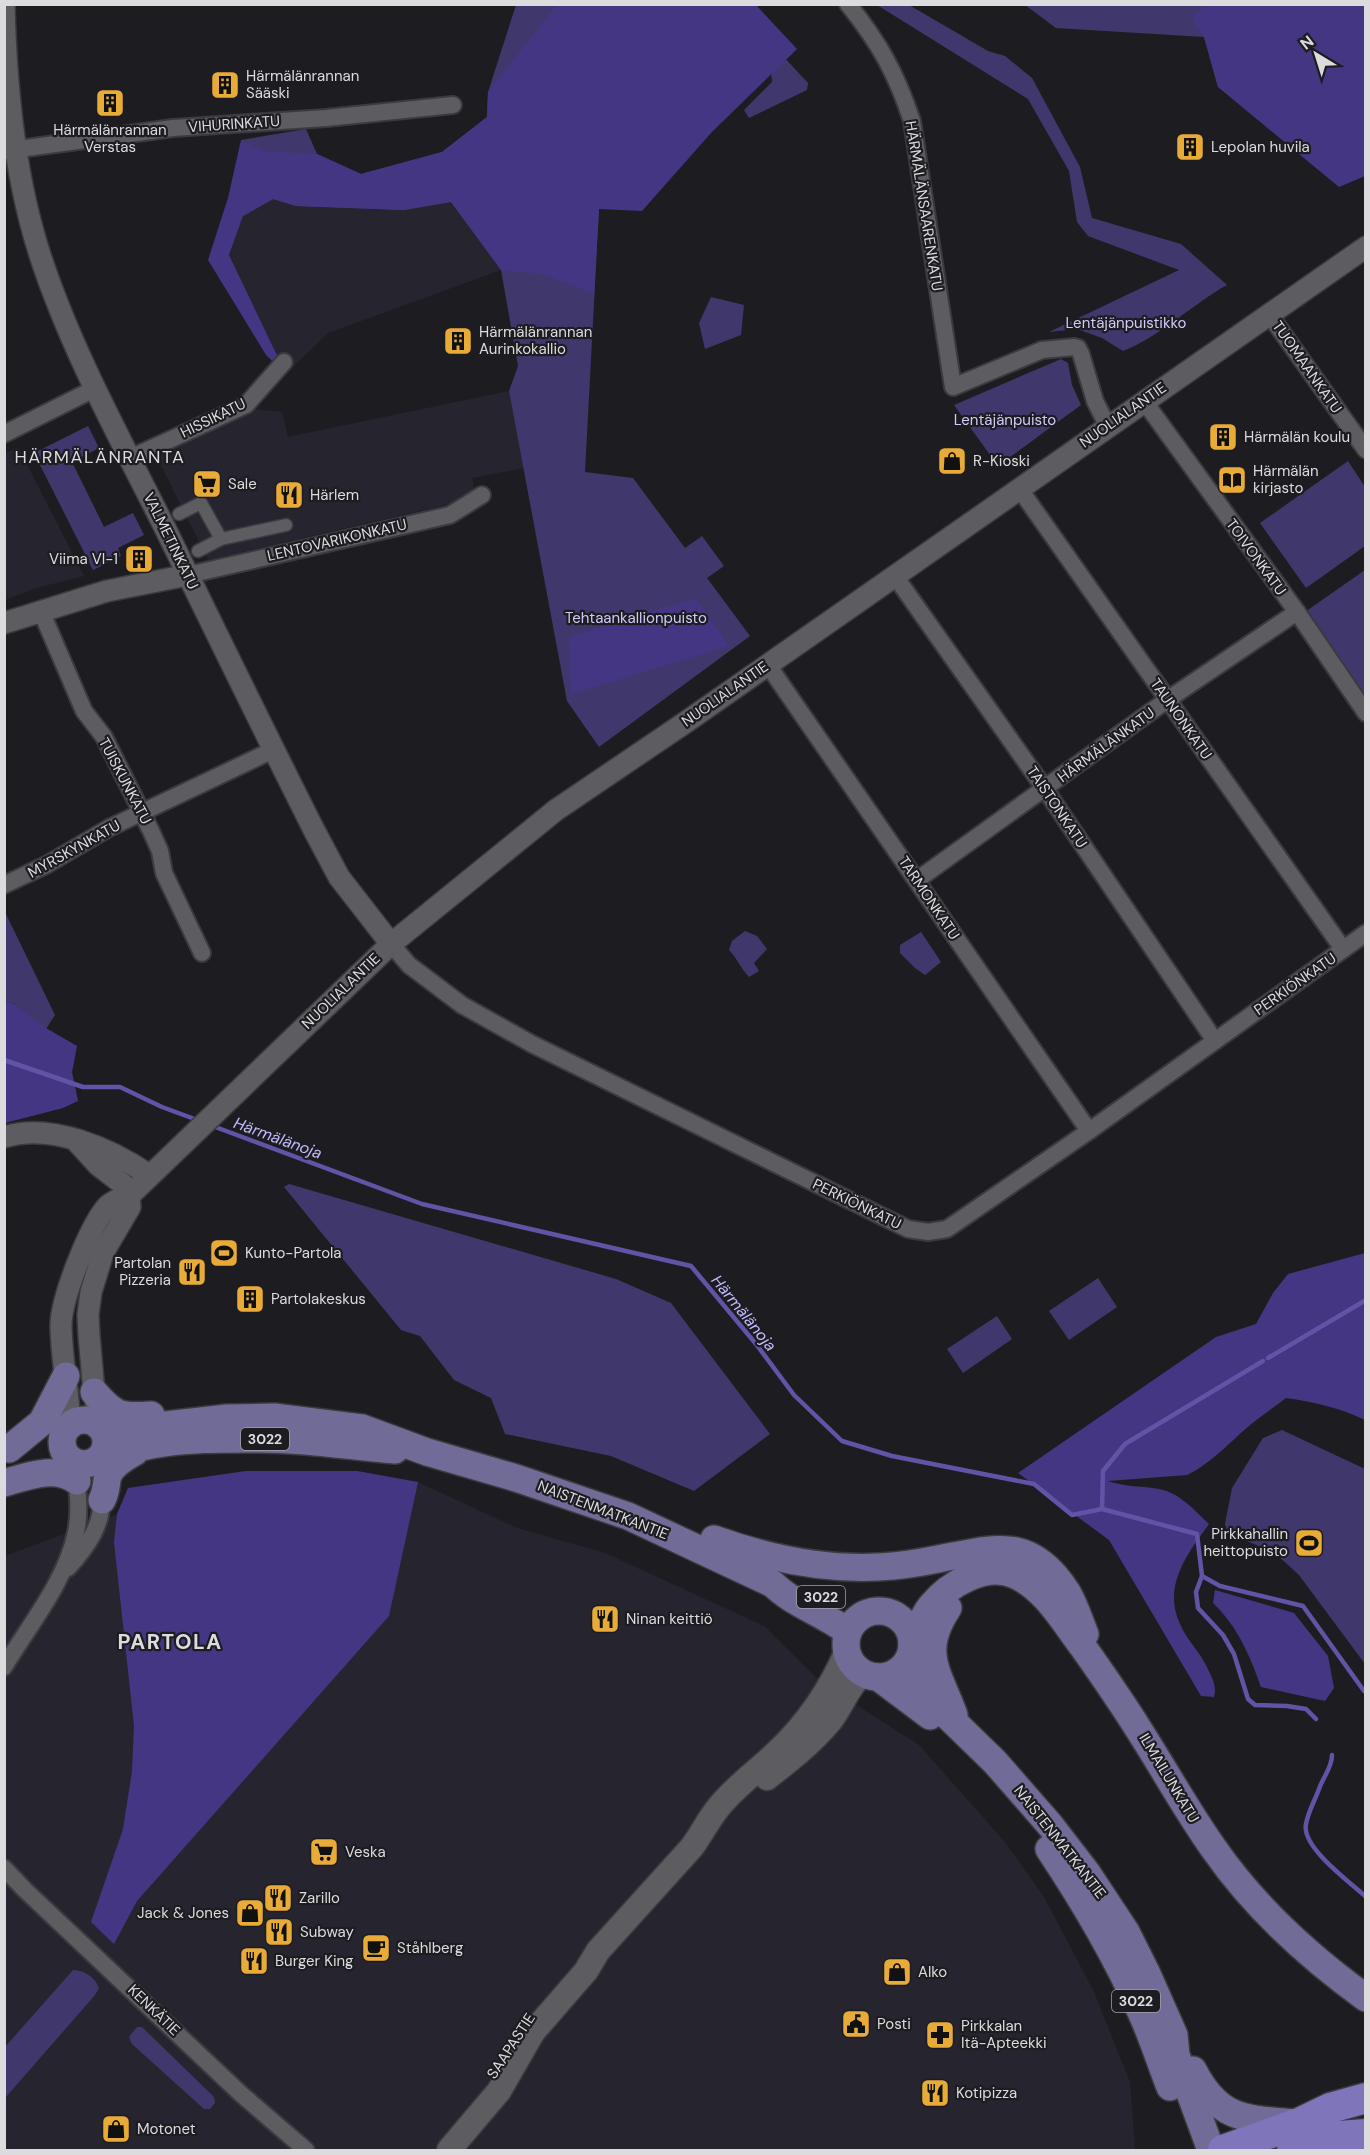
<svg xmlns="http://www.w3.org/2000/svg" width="1370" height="2155" font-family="'DM Sans',sans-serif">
<rect width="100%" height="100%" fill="#1d1d21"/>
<!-- built -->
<g fill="#26252f">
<polygon points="273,198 296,206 403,210 451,202 501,270 328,333 286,374 229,255 243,216"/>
<polygon points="509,391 524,468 472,478 476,498 208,560 156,455 253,409 282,412 288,437"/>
<polygon points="18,447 84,576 36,588 5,600 5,454"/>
<polygon points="246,1471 357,1471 418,1482 517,1528 605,1553 764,1626 822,1683 919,1745 1004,1841 1044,1897 1094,1992 1130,2082 1135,2150 5,2150 5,1556 117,1514 128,1488"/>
</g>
<!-- green -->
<g fill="#40386d">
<polygon points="516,5 604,5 599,209 585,472 633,478 685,548 702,536 724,566 707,578 750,636 599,747 567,701 509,391 518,366 501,270 451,202 404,210 296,206 273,199 243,216 241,140 306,129 317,154 361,174 442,152 487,117 488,92"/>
<path d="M 877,5 L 909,5 L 988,51 L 1005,56 L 1032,78 L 1080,167 L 1092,218 L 1181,244 L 1227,285 C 1191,305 1161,336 1123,351 L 1102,338 L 1077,329 L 1049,332 L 1179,270 L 1088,236 L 1077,222 L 1069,171 L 1028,99 Z"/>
<polygon points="1025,5 1279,5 1218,87 1204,37 1056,28"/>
<polygon points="782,55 808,83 807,90 749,118 744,110 772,82 770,62"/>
<polygon points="711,297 744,305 741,335 705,349 699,323"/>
<polygon points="1061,359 1068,363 1072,385 1081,405 998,466 954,405"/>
<polygon points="88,426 99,448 72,462 104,527 133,513 144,535 118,548 121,556 93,570 34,453"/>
<polygon points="1348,461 1365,487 1365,546 1306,588 1260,523"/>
<polygon points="1365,570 1365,699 1305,612"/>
<polygon points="4,910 55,1015 46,1029 16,1005 5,1000"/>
<path d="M 745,931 L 757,936 L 767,949 L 754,963 L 759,971 L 749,977 C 741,969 737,958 729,950 L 732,941 Z"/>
<polygon points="921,932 941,962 925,975 915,968 900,953 900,945"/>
<polygon points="289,1184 616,1279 671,1303 770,1434 694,1491 611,1456 505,1434 491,1398 454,1380 420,1336 401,1330 284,1187"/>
<polygon points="1098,1278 1117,1307 1069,1340 1049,1311"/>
<polygon points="997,1316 1012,1339 963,1373 947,1349"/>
<polygon points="1282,1430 1365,1469 1365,1664 1299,1575 1275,1553 1228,1533 1225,1524 1232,1488 1263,1438"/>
<path d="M 73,1970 C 85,1971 94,1976 99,1988 L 95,1995 L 5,2098 L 5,2047 Z"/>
<polygon points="137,2027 142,2027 214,2097 215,2103 210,2109 204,2109 132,2044 129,2037"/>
</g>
<!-- forest -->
<g fill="#453684">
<polygon points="557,5 756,5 797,49 711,133 642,211 599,209 594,294 544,274 501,270 451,202 404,210 296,206 273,199 243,216 229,255 286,374 266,355 208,260 228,198 241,140 263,151 317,154 361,174 442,152 487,117 488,92"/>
<polygon points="1243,5 1365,5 1365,176 1339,187 1218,87 1204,37 1192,19 1204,5 1237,5 1241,7"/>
<polygon points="696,599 729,646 571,694 569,638 625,618"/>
<polygon points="5,1000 16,1005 46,1028 77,1046 72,1072 78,1101 63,1108 5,1123"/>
<path d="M 1365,1253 L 1365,1420 C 1340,1408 1314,1402 1286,1398 C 1276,1406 1265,1413 1255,1421 C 1232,1439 1214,1462 1187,1475 L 1108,1481 C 1125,1487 1142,1486 1159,1489 C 1180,1493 1194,1510 1209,1524 C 1188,1553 1162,1586 1180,1624 C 1186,1639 1200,1652 1207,1667 C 1212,1678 1217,1685 1214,1697 L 1201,1696 L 1109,1540 L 1018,1473 L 1216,1337 L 1256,1324 L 1273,1293 L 1288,1274 Z"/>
<polygon points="246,1471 357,1471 418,1482 389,1616 137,1901 114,1944 91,1922 123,1829 132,1771 134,1726 114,1542 117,1514 128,1488"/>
<path d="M 1215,1590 L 1294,1613 L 1328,1656 L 1334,1688 L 1325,1701 L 1261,1687 C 1250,1656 1238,1627 1213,1603 Z"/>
</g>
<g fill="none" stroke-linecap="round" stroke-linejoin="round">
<!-- stream -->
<g stroke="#6154a6" stroke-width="4.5">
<polyline points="4,1060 83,1087 120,1087 162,1107 200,1121"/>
<polyline points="210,1125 422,1204 691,1266 756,1344 794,1395 842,1441 892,1456 1034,1484 1072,1515 1102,1509 1197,1534 1202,1576 1220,1586 1303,1606 1364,1691"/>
<polyline points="1268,1358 1366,1300"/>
<polyline points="1102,1509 1103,1471 1125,1444 1263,1361"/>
<polyline points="1202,1576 1196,1592 1198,1608 1223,1635 1234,1654 1248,1699 1255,1705 1287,1706 1306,1709 1316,1719"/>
<path d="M 1332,1755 C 1332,1768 1323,1777 1319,1789 C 1315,1800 1308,1812 1306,1824 C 1301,1847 1350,1882 1366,1897"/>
</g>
<!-- pedestrian casing -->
<g stroke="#3b3a3e" stroke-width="15">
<g id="pedestrian">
<polyline points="179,514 201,503 221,539"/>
<polyline points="198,551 221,539 286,525"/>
</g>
</g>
<!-- minor casing -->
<g stroke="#3b3a3e" stroke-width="20">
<g id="minor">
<path d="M 848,4 C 880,44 896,73 912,121 L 953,387 L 1042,350 L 1074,347 L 1078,348 L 1081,354 L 1095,401 L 1108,427"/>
<polyline points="4,151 173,128 326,118 453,105"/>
<polyline points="1269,314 1366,450"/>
<polyline points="1144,401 1297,612 1366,713"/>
<polyline points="4,434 96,388"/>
<polyline points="130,458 246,405 284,362"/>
<polyline points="1019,488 1343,949"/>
<polyline points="188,575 450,515 482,495"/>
<polyline points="895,576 1045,789 1215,1041"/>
<polyline points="41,611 84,711 104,737 151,831 160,851 164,873 202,953"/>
<polyline points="768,665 1089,1131"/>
<polyline points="917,880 1167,700 1297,612"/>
<polyline points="4,885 46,865 109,828 273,750"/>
<polyline points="391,944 409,965 462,1005 532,1044 908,1229 928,1232 947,1229 1089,1131 1366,933"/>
<path d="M 68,1568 C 87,1547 105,1523 101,1493"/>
<path d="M 4,1667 C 30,1624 66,1581 76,1532 C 81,1509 77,1485 74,1462"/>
<polyline points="4,1868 25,1890 241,2094 306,2150"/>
</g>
</g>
<!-- tertiary casing -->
<g stroke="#3b3a3e" stroke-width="24">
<g id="tertiary">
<path d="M 4,5 C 6,88 14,175 40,255 C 71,350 121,440 166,530 C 215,630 264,731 314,830 L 339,877 L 391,944"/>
<polyline points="4,623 107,591 188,575"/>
<path d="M 4,1137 C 51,1122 111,1149 149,1175"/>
<polyline points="77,1142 98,1165 133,1192"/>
<path d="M 68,1426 L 69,1412 C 67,1383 61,1353 61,1324 C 62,1297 88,1231 105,1209 C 111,1201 120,1199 129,1196 L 391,944 L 556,810 L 686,722 L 1366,247"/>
<polyline points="100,1426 94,1392 89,1335 88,1315 91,1292 103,1253 130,1207 129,1196"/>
</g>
</g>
<!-- secondary casing -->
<g stroke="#3b3a3e" stroke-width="27">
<g id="secondary">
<path d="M 767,1778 C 790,1760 812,1743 831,1720 C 844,1703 846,1689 863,1673"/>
<path d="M 449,2150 L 499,2091 L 533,2032 L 586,1971 L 598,1951 L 692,1847 C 703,1832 710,1816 723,1802 C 739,1784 759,1769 777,1752 C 808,1723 830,1690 847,1651"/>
</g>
</g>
<!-- primary casing -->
<g stroke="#3b3a3e" stroke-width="30">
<g id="primary">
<path d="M 94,1392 C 115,1416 120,1417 151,1415"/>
<circle cx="84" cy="1442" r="22"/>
<path d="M 104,1432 L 227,1418 L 274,1417 L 362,1428 L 427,1452 L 516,1478 L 628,1516 L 773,1584 C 794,1605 825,1614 848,1632"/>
<polyline points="9,1449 42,1422 66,1376"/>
<path d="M 104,1453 C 123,1451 140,1447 158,1444 C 188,1439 219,1439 250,1439 C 299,1438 347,1446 395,1450"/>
<path d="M 4,1483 C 28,1476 55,1465 77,1481"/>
<path d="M 102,1500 C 106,1492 106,1488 107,1480 C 109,1467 124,1458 135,1452"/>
<path d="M 714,1539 C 767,1558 822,1570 879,1567 C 899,1566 919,1563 938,1559 C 995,1548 1030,1535 1067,1592 C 1075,1605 1079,1620 1085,1634"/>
<path d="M 948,1608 C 918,1653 939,1673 954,1715"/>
<circle cx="879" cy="1644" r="33"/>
<path d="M 912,1643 C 918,1631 922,1617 931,1606 C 949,1584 986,1562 1015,1575 C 1045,1588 1064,1622 1083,1647 C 1102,1674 1121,1701 1139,1730 C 1164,1769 1187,1811 1214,1849 C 1255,1908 1308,1956 1366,1998"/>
<polyline points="907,1662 912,1675 922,1691 995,1762 1050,1825 1087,1873 1126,1932 1147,1974 1174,2035 1176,2055 1211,2150"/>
<polyline points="878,1677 930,1716"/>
<path d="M 1049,1849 C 1083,1900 1115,1954 1140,2010 C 1152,2035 1160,2062 1170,2087"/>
<path d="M 1193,2070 C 1219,2121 1246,2119 1298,2123"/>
</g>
</g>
<!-- motorway casing -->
<g stroke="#3b3a3e" stroke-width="33">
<g id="motorway">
<polyline points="1223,2150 1299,2123 1330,2108 1366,2098"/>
<polyline points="1292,2150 1339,2136 1366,2134"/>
</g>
</g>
<!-- pedestrian -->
<use href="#pedestrian" stroke="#5d5d61" stroke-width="12"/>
<!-- minor -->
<use href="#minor" stroke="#5d5d61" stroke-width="16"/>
<!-- tertiary -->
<use href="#tertiary" stroke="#5d5d61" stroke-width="21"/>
<!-- secondary -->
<use href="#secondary" stroke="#5d5d61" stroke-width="24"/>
<!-- primary -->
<use href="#primary" stroke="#716b97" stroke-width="27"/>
<!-- motorway -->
<use href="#motorway" stroke="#7e75bb" stroke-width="30"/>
</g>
<!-- icons -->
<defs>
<g id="building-square" transform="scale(1.5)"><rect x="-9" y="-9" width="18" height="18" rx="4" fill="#e9ab38" stroke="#1d1d21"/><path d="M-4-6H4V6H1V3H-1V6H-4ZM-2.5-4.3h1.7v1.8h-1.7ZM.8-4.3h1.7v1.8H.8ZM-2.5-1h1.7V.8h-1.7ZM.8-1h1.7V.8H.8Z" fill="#111"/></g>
<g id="shop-square" transform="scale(1.5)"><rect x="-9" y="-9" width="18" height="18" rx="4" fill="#e9ab38" stroke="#1d1d21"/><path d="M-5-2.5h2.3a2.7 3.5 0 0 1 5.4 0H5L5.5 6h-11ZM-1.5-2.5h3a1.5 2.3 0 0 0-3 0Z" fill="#111"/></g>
<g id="library-square" transform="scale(1.5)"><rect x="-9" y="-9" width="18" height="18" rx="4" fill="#e9ab38" stroke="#1d1d21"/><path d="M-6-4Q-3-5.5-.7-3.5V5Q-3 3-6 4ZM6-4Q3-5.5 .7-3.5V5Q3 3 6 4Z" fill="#111"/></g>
<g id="supermarket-square" transform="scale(1.5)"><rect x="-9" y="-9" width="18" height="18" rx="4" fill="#e9ab38" stroke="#1d1d21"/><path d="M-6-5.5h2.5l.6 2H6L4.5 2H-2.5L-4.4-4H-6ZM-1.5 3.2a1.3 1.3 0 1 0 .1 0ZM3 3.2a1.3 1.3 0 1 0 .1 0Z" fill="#111"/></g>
<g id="restaurant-square" transform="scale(1.5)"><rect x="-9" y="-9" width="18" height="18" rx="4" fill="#e9ab38" stroke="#1d1d21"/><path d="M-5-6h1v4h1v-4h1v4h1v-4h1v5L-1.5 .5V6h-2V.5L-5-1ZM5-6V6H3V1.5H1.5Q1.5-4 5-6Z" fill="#111"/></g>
<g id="stadium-square" transform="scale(1.5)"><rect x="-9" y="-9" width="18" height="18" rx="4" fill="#e9ab38" stroke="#1d1d21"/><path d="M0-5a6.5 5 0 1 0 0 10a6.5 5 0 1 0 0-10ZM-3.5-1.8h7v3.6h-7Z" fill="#111"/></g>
<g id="cafe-square" transform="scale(1.5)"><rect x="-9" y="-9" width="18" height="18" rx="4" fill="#e9ab38" stroke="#1d1d21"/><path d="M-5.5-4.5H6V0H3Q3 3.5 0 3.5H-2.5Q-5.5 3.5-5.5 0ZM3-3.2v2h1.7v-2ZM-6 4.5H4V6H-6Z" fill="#111"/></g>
<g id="civic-square" transform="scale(1.5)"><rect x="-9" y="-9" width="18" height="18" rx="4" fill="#e9ab38" stroke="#1d1d21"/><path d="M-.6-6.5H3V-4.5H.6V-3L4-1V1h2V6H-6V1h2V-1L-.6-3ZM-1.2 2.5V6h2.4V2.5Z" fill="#111"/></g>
<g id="pharmacy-square" transform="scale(1.5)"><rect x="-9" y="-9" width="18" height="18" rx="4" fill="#e9ab38" stroke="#1d1d21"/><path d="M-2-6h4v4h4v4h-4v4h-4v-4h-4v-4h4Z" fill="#111"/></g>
</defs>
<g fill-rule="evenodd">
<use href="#building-square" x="225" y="85"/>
<use href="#building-square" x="110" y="103"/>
<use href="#building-square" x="1190" y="147"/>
<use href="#building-square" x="458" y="341"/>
<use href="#building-square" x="1223" y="437"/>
<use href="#shop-square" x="952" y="461"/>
<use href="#library-square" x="1232" y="480"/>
<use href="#supermarket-square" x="207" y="484"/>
<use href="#restaurant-square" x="289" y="495"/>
<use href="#building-square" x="139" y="559"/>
<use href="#stadium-square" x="224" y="1253"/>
<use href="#restaurant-square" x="192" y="1272"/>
<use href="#building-square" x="250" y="1299"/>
<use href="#stadium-square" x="1309" y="1543"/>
<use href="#restaurant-square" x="605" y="1619"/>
<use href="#supermarket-square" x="324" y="1852"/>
<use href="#restaurant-square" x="278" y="1898"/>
<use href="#shop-square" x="250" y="1913"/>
<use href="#restaurant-square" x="279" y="1932"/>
<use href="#cafe-square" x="376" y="1948"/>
<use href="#restaurant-square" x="254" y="1961"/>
<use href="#shop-square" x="897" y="1972"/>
<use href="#civic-square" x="856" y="2024"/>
<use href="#pharmacy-square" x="940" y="2035"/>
<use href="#restaurant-square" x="935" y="2093"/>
<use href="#shop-square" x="116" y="2129"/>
</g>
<g text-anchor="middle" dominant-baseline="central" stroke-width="4.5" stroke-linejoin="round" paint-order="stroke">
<!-- shield labels -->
<g fill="#1d1d21" stroke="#a3a3a6" stroke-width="1.5">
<rect x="241" y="1428" width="48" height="22" rx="4.5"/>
<rect x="797" y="1586" width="48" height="22" rx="4.5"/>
<rect x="1112" y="1990" width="48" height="22" rx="4.5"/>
</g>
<g font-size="14" font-weight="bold" fill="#dcdcdf">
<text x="265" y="1439">3022</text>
<text x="821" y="1597">3022</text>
<text x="1136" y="2001">3022</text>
</g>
<!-- poi labels -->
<g font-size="15" fill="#dcdcdf" stroke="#1d1d21" text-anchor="start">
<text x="246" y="76">Härmälänrannan<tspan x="246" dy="17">Sääski</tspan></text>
<text x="110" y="130" text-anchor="middle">Härmälänrannan<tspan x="110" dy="17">Verstas</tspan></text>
<text x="1211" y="147">Lepolan huvila</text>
<text x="479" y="332">Härmälänrannan<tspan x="479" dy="17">Aurinkokallio</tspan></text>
<text x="1244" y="437">Härmälän koulu</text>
<text x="973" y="461">R-Kioski</text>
<text x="1253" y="471">Härmälän<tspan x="1253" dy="17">kirjasto</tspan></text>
<text x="228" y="484">Sale</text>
<text x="310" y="495">Härlem</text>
<text x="118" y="559" text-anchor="end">Viima VI-1</text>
<text x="245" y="1253">Kunto-Partola</text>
<text x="171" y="1263" text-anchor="end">Partolan<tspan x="171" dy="17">Pizzeria</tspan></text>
<text x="271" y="1299">Partolakeskus</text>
<text x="1288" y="1534" text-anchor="end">Pirkkahallin<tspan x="1288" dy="17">heittopuisto</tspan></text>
<text x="626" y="1619">Ninan keittiö</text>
<text x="345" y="1852">Veska</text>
<text x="299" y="1898">Zarillo</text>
<text x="229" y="1913" text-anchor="end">Jack &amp; Jones</text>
<text x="300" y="1932">Subway</text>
<text x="397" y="1948">Ståhlberg</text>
<text x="275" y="1961">Burger King</text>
<text x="918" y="1972">Alko</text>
<text x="877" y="2024">Posti</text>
<text x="961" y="2026">Pirkkalan<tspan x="961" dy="17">Itä-Apteekki</tspan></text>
<text x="956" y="2093">Kotipizza</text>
<text x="137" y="2129">Motonet</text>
</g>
<!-- street labels -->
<g font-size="15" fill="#dcdcdf" stroke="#1d1d21">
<text transform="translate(234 124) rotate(-4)">VIHURINKATU</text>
<text transform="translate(924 206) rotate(81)">HÄRMÄLÄNSAARENKATU</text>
<text transform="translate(1307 367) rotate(55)">TUOMAANKATU</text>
<text transform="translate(1123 415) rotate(-35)">NUOLIALANTIE</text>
<text transform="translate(213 418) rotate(-26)">HISSIKATU</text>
<text transform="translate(337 540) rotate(-13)">LENTOVARIKONKATU</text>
<text transform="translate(171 541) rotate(64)">VALMETINKATU</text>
<text transform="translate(1256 557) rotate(54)">TOIVONKATU</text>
<text transform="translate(725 694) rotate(-35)">NUOLIALANTIE</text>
<text transform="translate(1181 719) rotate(55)">TAUNONKATU</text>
<text transform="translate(1106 745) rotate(-36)">HÄRMÄLÄNKATU</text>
<text transform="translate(125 781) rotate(62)">TUISKUNKATU</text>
<text transform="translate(1057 807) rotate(56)">TAISTONKATU</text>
<text transform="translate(74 849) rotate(-29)">MYRSKYNKATU</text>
<text transform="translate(929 898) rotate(56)">TARMONKATU</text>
<text transform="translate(1295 984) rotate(-35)">PERKIÖNKATU</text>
<text transform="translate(341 991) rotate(-44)">NUOLIALANTIE</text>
<text transform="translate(857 1204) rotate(26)">PERKIÖNKATU</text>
<text transform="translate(603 1510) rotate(21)">NAISTENMATKANTIE</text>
<text transform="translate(1169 1778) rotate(59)">ILMAILUNKATU</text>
<text transform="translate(1060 1842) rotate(52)">NAISTENMATKANTIE</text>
<text transform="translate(154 2010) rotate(44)">KENKÄTIE</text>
<text transform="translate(511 2046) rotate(-57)">SAAPASTIE</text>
</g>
<!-- park labels -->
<g font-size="15" fill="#cfcbf9" stroke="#1d1d21">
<text x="1126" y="323">Lentäjänpuistikko</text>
<text x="1005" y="420">Lentäjänpuisto</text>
<text x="636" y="618">Tehtaankallionpuisto</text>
</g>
<!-- water labels -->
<g font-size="16" font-style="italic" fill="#c2bcff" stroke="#1d1d21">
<text transform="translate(278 1138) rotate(20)">Härmälänoja</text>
<text transform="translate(744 1313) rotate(51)">Härmälänoja</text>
</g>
<!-- quarter labels -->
<g font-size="18" letter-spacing="1.5" fill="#dcdcdf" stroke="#1d1d21">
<text x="100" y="457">HÄRMÄLÄNRANTA</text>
</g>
<!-- district labels -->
<g font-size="21" font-weight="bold" letter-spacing="1.5" fill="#dcdcdf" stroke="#1d1d21">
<text x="170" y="1642">PARTOLA</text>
</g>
</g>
<!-- border -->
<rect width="1370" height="2155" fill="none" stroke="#dcdcdf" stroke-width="12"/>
<!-- north arrow -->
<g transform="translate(1316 54) rotate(322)" stroke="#1d1d21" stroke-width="4.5" paint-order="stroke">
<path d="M0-4.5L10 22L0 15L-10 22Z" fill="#dcdcdf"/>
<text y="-9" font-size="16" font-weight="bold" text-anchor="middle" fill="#dcdcdf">N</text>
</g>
</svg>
